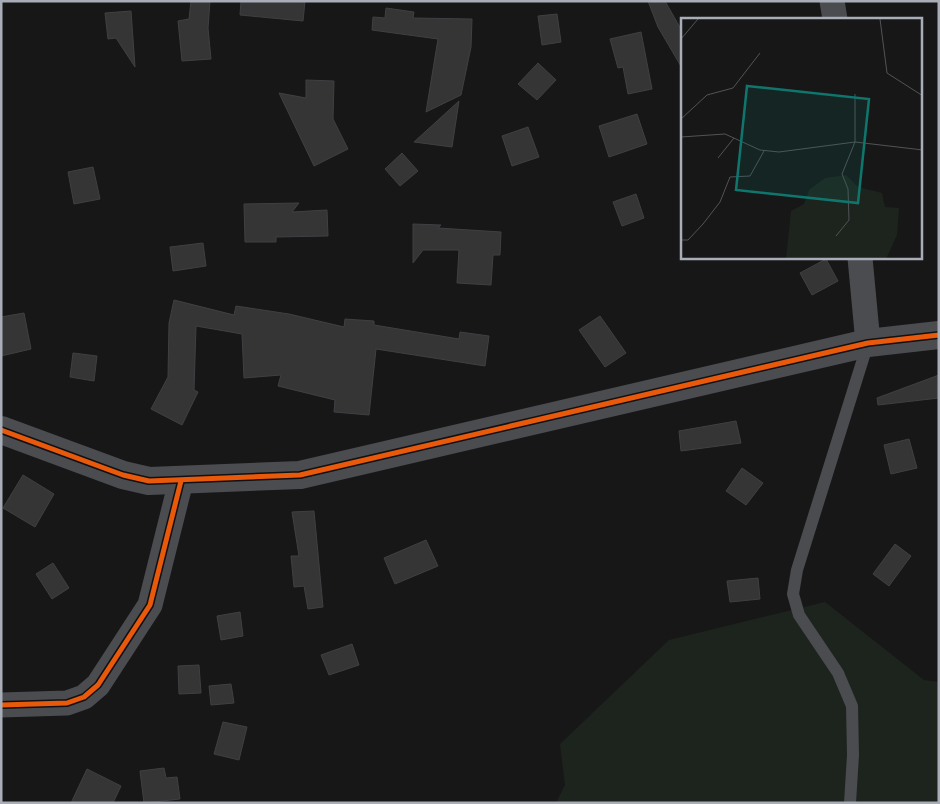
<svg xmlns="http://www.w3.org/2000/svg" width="940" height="804" font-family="'Noto Sans',sans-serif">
<rect width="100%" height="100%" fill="#171717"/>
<!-- green -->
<polygon fill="#1d241e" points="825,602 924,680 939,682 939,803 556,803 565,785 560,744 669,640"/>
<!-- building -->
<g fill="#353536" stroke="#3f4043">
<polygon points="191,1 210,1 208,28 211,59 182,61 178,21 189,19"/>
<polygon points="241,1 305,1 303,21 240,15"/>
<polygon points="648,1 665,1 682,31 682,68 658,27"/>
<polygon points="386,8 414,12 413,18 472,19 471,47 461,95 426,112 438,39 372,30 373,17 385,18"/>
<polygon points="131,11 135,67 116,38 108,39 105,13"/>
<polygon points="557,14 561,42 542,45 538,16"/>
<polygon points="641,32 652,89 628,94 623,67 618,68 610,39"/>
<polygon points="538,63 556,80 537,100 518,84"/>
<polygon points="306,80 334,81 333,119 348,149 314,166 279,93 306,98"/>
<polygon points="459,101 452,147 414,142"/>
<polygon points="637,114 647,144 609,157 599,126"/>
<polygon points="528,127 539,157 512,166 502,136"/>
<polygon points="402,153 418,171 400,186 385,169"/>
<polygon points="93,167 100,199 74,204 68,172"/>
<polygon points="636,194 644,218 622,226 613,202"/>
<polygon points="299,203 292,212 327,210 328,236 276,237 276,242 245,242 244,204"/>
<polygon points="413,224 441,225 438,228 501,232 500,255 493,255 491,285 457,283 459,250 423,250 413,263"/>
<polygon points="203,243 206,266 173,271 170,247"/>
<polygon points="826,259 838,281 812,295 800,273"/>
<polygon points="174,300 234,315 236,306 289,314 344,327 345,319 374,321 374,325 459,339 460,332 489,336 485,366 376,349 369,415 334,412 335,400 278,386 281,375 244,378 242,334 196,326 194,390 198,392 182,425 151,409 168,377 169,323"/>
<polygon points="24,313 31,349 1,356 1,317"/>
<polygon points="600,316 626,353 605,367 579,330"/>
<polygon points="73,353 97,356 94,381 70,377"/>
<polygon points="939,375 939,398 878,405 877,398"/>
<polygon points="736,421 741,443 681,451 679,431"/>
<polygon points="909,439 917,468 891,474 884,445"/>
<polygon points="742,468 763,483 746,505 726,491"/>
<polygon points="23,475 54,494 35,527 3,508"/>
<polygon points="314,511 323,607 308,609 304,586 294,587 291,556 299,556 292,512"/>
<polygon points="426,540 438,566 395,584 384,558"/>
<polygon points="895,544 911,556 889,586 873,574"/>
<polygon points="53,563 69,588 52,599 36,574"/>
<polygon points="758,578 760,599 730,602 727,581"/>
<polygon points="240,612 243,636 221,640 217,616"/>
<polygon points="352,644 359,665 329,675 321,655"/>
<polygon points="199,665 201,693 179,694 178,666"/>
<polygon points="231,684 234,703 211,705 209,686"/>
<polygon points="223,722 247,727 239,760 214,754"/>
<polygon points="164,768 166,778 177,777 180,799 144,803 140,771"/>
<polygon points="87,769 121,786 113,803 71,803"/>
</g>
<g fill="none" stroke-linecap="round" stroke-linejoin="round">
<!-- service -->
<polyline stroke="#4b4c50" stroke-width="12" points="850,803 853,755 852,706 838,673 799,615 793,594 797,570 868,343"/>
<!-- minor -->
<g stroke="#4b4c50" stroke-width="25">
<polyline points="832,1 835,19"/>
<polyline points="860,258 868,343"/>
<polyline points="1,705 67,703 84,697 98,685 150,605 181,481"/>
</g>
<!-- tertiary -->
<polyline stroke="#4b4c50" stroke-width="28" points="1,430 123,475 149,481 300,475 868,343 939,335"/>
<!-- cycleway casing -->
<g stroke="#111113" stroke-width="8">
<g id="cycleway">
<polyline points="1,430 123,475 149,481 300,475 868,343 939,335"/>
<polyline points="1,705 67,703 84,697 98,685 150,605 181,481"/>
</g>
</g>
<!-- cycleway -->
<use href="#cycleway" stroke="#e8590c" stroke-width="5"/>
</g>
<!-- overview -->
<g transform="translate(681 18)">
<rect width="241" height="241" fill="#171717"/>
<path d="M 165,157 L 177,169 L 201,175 L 204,189 L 218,190 L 216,217 L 205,241 L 105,241 L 110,193 L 123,186 L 128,172 L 144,160 Z" fill="#1d241e"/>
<path fill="none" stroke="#515357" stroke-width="1" d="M 199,1 L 206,55 L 242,78M 0,21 L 17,1M 0,101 L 26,77 L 52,70 L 79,35M 0,119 L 44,116 L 79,132 L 98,134 L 174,124 L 242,132M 37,140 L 53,120M 155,218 L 168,202 L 167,171 L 161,156 L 174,124 L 174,76M 0,222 L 7,222 L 22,206 L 39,184 L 49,159 L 69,158 L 83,133"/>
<path fill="#0f766e" fill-opacity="0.15" stroke="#0f766e" stroke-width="2.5" d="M 66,68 L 188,81 L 177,185 L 55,172 Z"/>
<rect width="241" height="241" fill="none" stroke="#a8adb8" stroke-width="2.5"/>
</g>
<!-- border -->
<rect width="940" height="804" fill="none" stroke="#a8adb8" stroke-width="5"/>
</svg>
